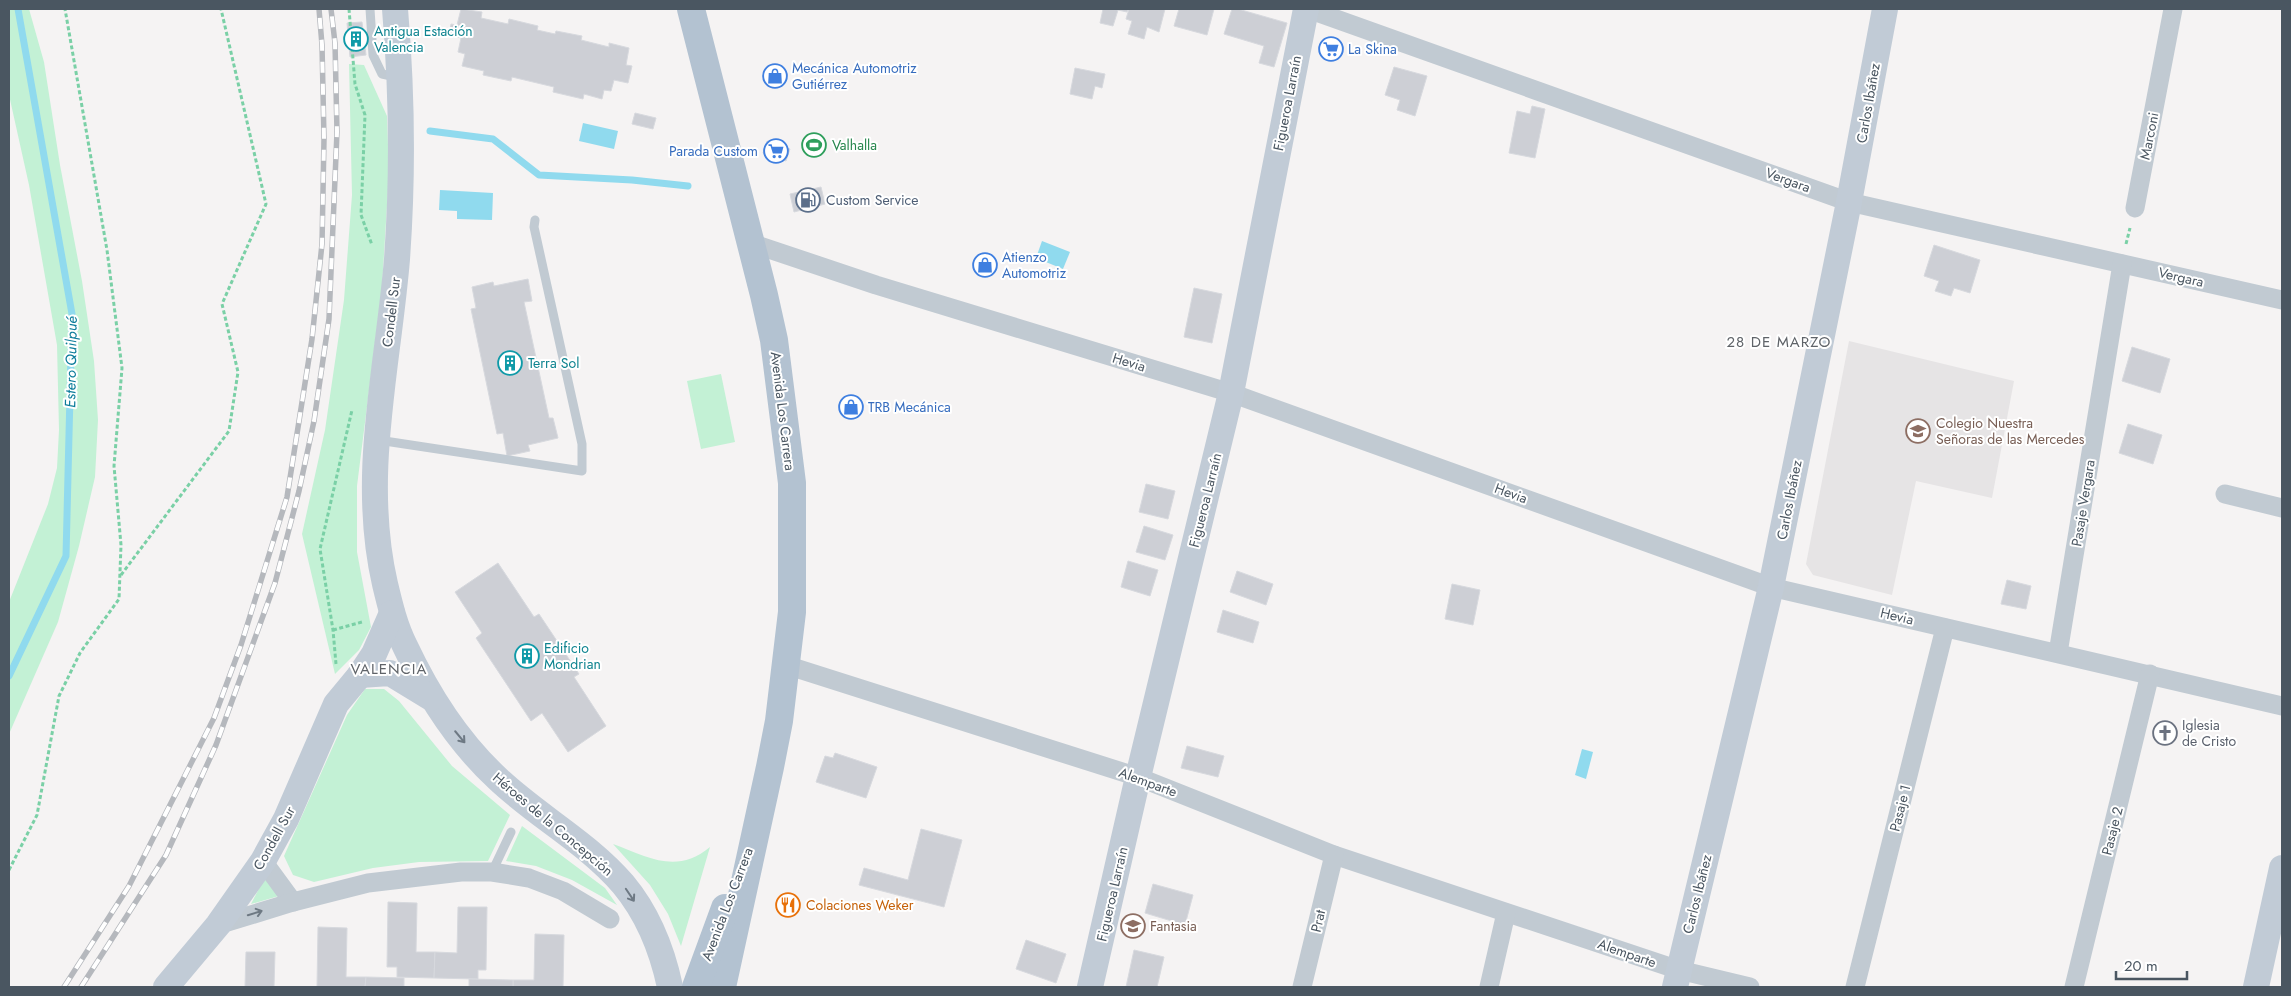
<svg xmlns="http://www.w3.org/2000/svg" width="2291" height="996" font-family="Jost,sans-serif">
<rect width="100%" height="100%" fill="#f5f3f3"/>
<!-- education -->
<polygon fill="#e6e4e5" points="1849,341 2014,381 1992,498 1916,481 1892,595 1813,575 1806,564"/>
<!-- green -->
<g fill="#c3f1d5">
<polygon points="9,9 29,9 44,62 60,165 82,281 94,361 98,420 95,477 79,546 58,622 9,734 9,602 48,504 57,468 59,430 57,345 29,185 9,95"/>
<polygon points="349,64 364,65 387,116 389,173 382,287 357,486 357,552 371,627 359,650 335,674 302,534 325,430 344,300 352,195"/>
<polygon points="721,374 735,442 701,449 687,381"/>
<polygon points="365,689 384,689 399,701 452,766 510,815 488,861 419,862 373,868 314,882 293,875 284,856 347,715"/>
<polygon points="522,826 605,888 617,905 572,880 536,866 506,861"/>
<path d="M 613,844 C 649,857 676,875 710,847 L 681,946 L 668,914 L 650,885 Z"/>
<polygon points="265,877 279,896 251,904"/>
</g>
<!-- water -->
<g fill="#90daee">
<polygon points="583,123 618,131 614,149 579,141"/>
<polygon points="440,190 493,193 492,220 457,219 457,211 439,210"/>
<polygon points="1042,241 1070,252 1063,269 1036,258"/>
<polygon points="1582,749 1593,752 1586,779 1575,775"/>
</g>
<g fill="none" stroke-linecap="round" stroke-linejoin="round">
<!-- stream -->
<g stroke="#90daee" stroke-width="7">
<polyline points="430,131 493,139 539,175 632,180 688,186"/>
<polyline points="9,676 66,556 72,314 18,9"/>
</g>
</g>
<!-- building -->
<g fill="#cdcfd5" stroke="#d7d9de">
<polygon points="461,9 482,12 481,18 508,24 509,19 538,26 537,30 555,34 556,31 582,36 581,40 609,47 609,43 629,48 626,65 632,66 628,83 614,80 611,91 604,90 602,99 584,94 583,99 553,92 554,87 512,77 511,81 483,75 484,71 462,66 465,54 458,52 461,38 449,35 451,24 457,25"/>
<polygon points="1103,9 1128,9 1127,12 1118,10 1113,26 1100,23"/>
<polygon points="1129,9 1165,9 1159,32 1147,27 1144,39 1128,34 1132,21 1126,19"/>
<polygon points="1179,9 1214,9 1207,35 1174,26"/>
<polygon points="1232,9 1238,9 1287,23 1274,67 1259,63 1264,46 1224,34"/>
<polygon points="362,22 366,55 350,57 347,23"/>
<polygon points="1394,67 1427,76 1415,116 1397,110 1400,100 1385,95"/>
<polygon points="1075,68 1105,74 1102,88 1095,86 1092,99 1070,94"/>
<polygon points="1532,106 1545,109 1535,158 1509,153 1517,111 1530,114"/>
<polygon points="635,113 656,118 653,129 632,124"/>
<polygon points="767,141 790,149 786,161 763,153"/>
<polygon points="821,187 825,204 794,212 790,194"/>
<polygon points="1934,245 1980,260 1970,293 1954,288 1951,296 1935,291 1939,281 1924,276"/>
<polygon points="528,279 532,301 524,302 549,418 553,418 558,438 528,445 530,451 507,456 503,433 497,434 471,309 476,308 472,287 493,282 494,286"/>
<polygon points="1194,288 1222,294 1212,343 1184,337"/>
<polygon points="2132,347 2170,359 2160,393 2122,381"/>
<polygon points="2128,424 2162,435 2153,464 2119,453"/>
<polygon points="1146,484 1175,491 1168,519 1139,512"/>
<polygon points="1144,526 1173,535 1165,560 1136,552"/>
<polygon points="1128,561 1158,570 1150,596 1121,587"/>
<polygon points="498,563 534,617 539,614 579,674 574,677 606,726 568,752 542,713 531,721 476,638 482,633 455,592"/>
<polygon points="1237,571 1273,584 1266,605 1230,592"/>
<polygon points="2007,580 2031,586 2026,609 2001,604"/>
<polygon points="1452,584 1480,590 1473,625 1445,619"/>
<polygon points="1223,610 1259,622 1253,643 1217,632"/>
<polygon points="1187,746 1224,756 1218,777 1181,768"/>
<polygon points="835,753 877,767 866,798 816,782 825,756 833,758"/>
<polygon points="921,829 962,840 944,907 859,885 864,868 908,880"/>
<polygon points="1153,884 1193,895 1185,925 1145,913"/>
<polygon points="388,902 417,903 416,952 435,952 434,978 397,977 397,967 387,967"/>
<polygon points="458,907 487,907 486,970 478,970 478,979 434,978 435,952 457,953"/>
<polygon points="318,927 347,928 346,977 366,977 365,987 317,987"/>
<polygon points="535,934 564,935 563,987 513,987 513,980 534,980"/>
<polygon points="1026,940 1066,954 1056,983 1016,969"/>
<polygon points="1134,950 1164,957 1157,987 1126,987"/>
<polygon points="246,952 275,952 274,987 245,987"/>
<polygon points="366,977 404,978 404,987 365,987"/>
<polygon points="469,979 513,980 513,987 469,987"/>
</g>
<g fill="none" stroke-linecap="round" stroke-linejoin="round">
<!-- path -->
<g stroke="#7ad0a6" stroke-width="3" stroke-dasharray="4 2.5" stroke-linecap="butt">
<polyline points="349,9 355,84 365,115 361,215 372,245"/>
<polyline points="2126,244 2130,228"/>
<polyline points="121,575 229,431 238,372 222,304 266,204 221,9"/>
<polyline points="333,630 362,622"/>
<polyline points="336,664 333,630 320,549 352,410"/>
<polyline points="9,870 37,815 59,696 80,653 119,599 121,545 114,466 122,368 107,250 65,9"/>
</g>
<!-- lane -->
<g stroke="#c1cad2" stroke-width="9">
<polyline points="370,9 373,55 382,74 396,77"/>
<polyline points="378,440 582,471 582,444 534,227 535,220"/>
<polyline points="492,872 511,832"/>
</g>
<!-- street -->
<g stroke="#c1cad2" stroke-width="19">
<polyline points="1308,9 1849,202 2282,300"/>
<polyline points="2135,208 2173,9"/>
<polyline points="751,243 876,285 1231,393 1771,587 2282,706"/>
<polyline points="2225,494 2282,508"/>
<polyline points="2058,653 2122,264"/>
<polyline points="786,665 1138,777 1334,855 1679,970 1750,987"/>
<polyline points="263,861 293,902"/>
<polyline points="218,925 293,902 368,883 461,872 492,872 529,878 563,891 610,919"/>
<polyline points="1302,987 1334,855"/>
<polyline points="1489,987 1506,913"/>
<polyline points="1855,987 1945,628"/>
<polyline points="2074,987 2150,674"/>
</g>
<!-- secondary -->
<g stroke="#c1cbd6" stroke-width="26">
<path d="M 395,9 C 402,92 403,176 397,259 C 388,368 360,476 385,584 C 390,605 395,626 405,646 C 428,695 458,742 498,779 C 537,816 588,843 623,884 C 648,914 662,949 670,987"/>
<polyline points="360,675 390,673 431,698"/>
<polyline points="166,987 218,925 263,861 286,819 336,704 360,675 374,654 392,613"/>
<polyline points="1090,987 1138,777 1231,393 1306,9"/>
<polyline points="1675,987 1771,587 1849,202 1885,9"/>
<polyline points="2256,987 2282,868"/>
</g>
<!-- primary -->
<g stroke="#b3c2d1" stroke-width="28">
<polyline points="691,9 764,295 774,340 792,483 792,612 779,721 770,767 722,987"/>
<polyline points="696,987 725,908"/>
</g>
<!-- rail casing -->
<g stroke="#b5b8bd" stroke-width="5.5">
<g id="rail">
<polyline points="64,987 129,886 214,718 241,645 287,497 312,339 322,244 324,139 322,45 319,9"/>
<polyline points="81,987 166,855 216,745 275,583 299,491 314,421 329,319 337,132 335,43 331,9"/>
</g>
</g>
<!-- rail -->
<use href="#rail" stroke="#fff" stroke-width="4" stroke-dasharray="11" stroke-linecap="butt"/>
</g>
<!-- one-way arrows -->
<defs><path id="oneway-shaft" d="M-6 0H5M1.5-3L5.5 0L1.5 3" fill="none" stroke-width="1.6" stroke-linecap="round" stroke-linejoin="round" transform="scale(1.25)"/></defs>
<g stroke="#6e7984">
<use href="#oneway-shaft" transform="translate(460 737) rotate(50)"/>
<use href="#oneway-shaft" transform="translate(630 895) rotate(56)"/>
</g>
<use stroke="#6e7983" href="#oneway-shaft" transform="translate(255 913) rotate(-17)"/>
<!-- icons -->
<defs>
<g id="building-ring" transform="scale(1.25)"><circle r="9.5" fill="#fff" stroke="#0f9aa8" stroke-width="1.5"/><path d="M-4-6H4V6H1V3H-1V6H-4ZM-2.5-4.3h1.7v1.8h-1.7ZM.8-4.3h1.7v1.8H.8ZM-2.5-1h1.7V.8h-1.7ZM.8-1h1.7V.8H.8Z" fill="#0f9aa8"/></g>
<g id="supermarket-ring" transform="scale(1.25)"><circle r="9.5" fill="#fff" stroke="#3f7fe0" stroke-width="1.5"/><path d="M-6-5.5h2.5l.6 2H6L4.5 2H-2.5L-4.4-4H-6ZM-1.5 3.2a1.3 1.3 0 1 0 .1 0ZM3 3.2a1.3 1.3 0 1 0 .1 0Z" fill="#3f7fe0"/></g>
<g id="shop-ring" transform="scale(1.25)"><circle r="9.5" fill="#fff" stroke="#3f7fe0" stroke-width="1.5"/><path d="M-5-2.5h2.3a2.7 3.5 0 0 1 5.4 0H5L5.5 6h-11ZM-1.5-2.5h3a1.5 2.3 0 0 0-3 0Z" fill="#3f7fe0"/></g>
<g id="stadium-ring" transform="scale(1.25)"><circle r="9.5" fill="#fff" stroke="#2e9e5b" stroke-width="1.5"/><path d="M0-5a6.5 5 0 1 0 0 10a6.5 5 0 1 0 0-10ZM-3.5-1.8h7v3.6h-7Z" fill="#2e9e5b"/></g>
<g id="fuel-ring" transform="scale(1.25)"><circle r="9.5" fill="#fff" stroke="#5c6f8a" stroke-width="1.5"/><path d="M-5.5-6h7V0h2V4h1.3V-2.5L3-4.5l.8-.8L6-3V5H2.5V1h-1V6h-7ZM-4.2-4.7v3.2H.2V-4.7Z" fill="#5c6f8a"/></g>
<g id="school-ring" transform="scale(1.25)"><circle r="9.5" fill="#fff" stroke="#8d6e63" stroke-width="1.5"/><path d="M0-5L7-2L0 1L-7-2ZM-4 1L0 2.5L4 1V4Q0 6-4 4Z" fill="#8d6e63"/></g>
<g id="church-ring" transform="scale(1.25)"><circle r="9.5" fill="#fff" stroke="#6b7280" stroke-width="1.5"/><path d="M-1.2-6h2.4v3.5h3.3v2.4h-3.3V6h-2.4V-.1h-3.3v-2.4h3.3Z" fill="#6b7280"/></g>
<g id="restaurant-ring" transform="scale(1.25)"><circle r="9.5" fill="#fff" stroke="#e8710a" stroke-width="1.5"/><path d="M-5-6h1v4h1v-4h1v4h1v-4h1v5L-1.5 .5V6h-2V.5L-5-1ZM5-6V6H3V1.5H1.5Q1.5-4 5-6Z" fill="#e8710a"/></g>
</defs>
<g fill-rule="evenodd">
<use href="#building-ring" x="356" y="39"/>
<use href="#supermarket-ring" x="1331" y="49"/>
<use href="#shop-ring" x="775" y="76"/>
<use href="#stadium-ring" x="814" y="145"/>
<use href="#supermarket-ring" x="776" y="151"/>
<use href="#fuel-ring" x="808" y="200"/>
<use href="#shop-ring" x="985" y="265"/>
<use href="#building-ring" x="510" y="363"/>
<use href="#shop-ring" x="851" y="407"/>
<use href="#school-ring" x="1918" y="431"/>
<use href="#building-ring" x="527" y="656"/>
<use href="#church-ring" x="2165" y="733"/>
<use href="#restaurant-ring" x="788" y="905"/>
<use href="#school-ring" x="1133" y="926"/>
</g>
<g text-anchor="middle" dominant-baseline="central" stroke-width="4" stroke-linejoin="round" paint-order="stroke">
<!-- culture labels -->
<g font-size="14" fill="#0d838f" stroke="#fff" text-anchor="start">
<text x="374" y="31">Antigua Estación<tspan x="374" dy="16">Valencia</tspan></text>
<text x="528" y="363">Terra Sol</text>
<text x="544" y="648">Edificio<tspan x="544" dy="16">Mondrian</tspan></text>
</g>
<!-- shop labels -->
<g font-size="14" fill="#366cbe" stroke="#fff" text-anchor="start">
<text x="1348" y="49">La Skina</text>
<text x="792" y="68">Mecánica Automotriz<tspan x="792" dy="16">Gutiérrez</tspan></text>
<text x="758" y="151" text-anchor="end">Parada Custom</text>
<text x="1002" y="257">Atienzo<tspan x="1002" dy="16">Automotriz</tspan></text>
<text x="868" y="407">TRB Mecánica</text>
</g>
<!-- street labels -->
<g font-size="14" fill="#4a5661" stroke="#fff">
<text transform="translate(1287 103) rotate(-79)">Figueroa Larraín</text>
<text transform="translate(1868 103) rotate(-80)">Carlos Ibáñez</text>
<text transform="translate(2149 136) rotate(-79)">Marconi</text>
<text transform="translate(1788 180) rotate(20)">Vergara</text>
<text transform="translate(2181 277) rotate(13)">Vergara</text>
<text transform="translate(391 312) rotate(-83)">Condell Sur</text>
<text transform="translate(1129 362) rotate(17)">Hevia</text>
<text transform="translate(783 411) rotate(83)">Avenida Los Carrera</text>
<text transform="translate(1511 493) rotate(20)">Hevia</text>
<text transform="translate(1205 500) rotate(-76)">Figueroa Larraín</text>
<text transform="translate(1789 500) rotate(-79)">Carlos Ibáñez</text>
<text transform="translate(2083 503) rotate(-81)">Pasaje Vergara</text>
<text transform="translate(1897 616) rotate(13)">Hevia</text>
<text transform="translate(1148 782) rotate(20)">Alemparte</text>
<text transform="translate(1900 808) rotate(-76)">Pasaje 1</text>
<text transform="translate(553 824) rotate(40)">Héroes de la Concepción</text>
<text transform="translate(2112 831) rotate(-76)">Pasaje 2</text>
<text transform="translate(274 838) rotate(-61)">Condell Sur</text>
<text transform="translate(1112 894) rotate(-77)">Figueroa Larraín</text>
<text transform="translate(1697 894) rotate(-76)">Carlos Ibáñez</text>
<text transform="translate(727 904) rotate(-69)">Avenida Los Carrera</text>
<text transform="translate(1318 921) rotate(-77)">Prat</text>
<text transform="translate(1627 953) rotate(19)">Alemparte</text>
</g>
<!-- leisure labels -->
<g font-size="14" fill="#27864d" stroke="#fff" text-anchor="start">
<text x="832" y="145">Valhalla</text>
</g>
<!-- service labels -->
<g font-size="14" fill="#4e5e75" stroke="#fff" text-anchor="start">
<text x="826" y="200">Custom Service</text>
</g>
<!-- education labels -->
<g font-size="14" fill="#785e54" stroke="#fff" text-anchor="start">
<text x="1936" y="423">Colegio Nuestra<tspan x="1936" dy="16">Señoras de las Mercedes</tspan></text>
<text x="1150" y="926">Fantasia</text>
</g>
<!-- worship labels -->
<g font-size="14" fill="#5b616d" stroke="#fff" text-anchor="start">
<text x="2182" y="725">Iglesia<tspan x="2182" dy="16">de Cristo</tspan></text>
</g>
<!-- food labels -->
<g font-size="14" fill="#c56008" stroke="#fff" text-anchor="start">
<text x="806" y="905">Colaciones Weker</text>
</g>
<!-- neighbourhood labels -->
<g font-size="15" letter-spacing="1" fill="#5f6368" stroke="#fff">
<text x="1779" y="342">28 DE MARZO</text>
<text x="389" y="669">VALENCIA</text>
</g>
<!-- water labels -->
<g font-size="15" font-style="italic" fill="#0c7c9b" stroke="#fff">
<text transform="translate(71 362) rotate(-89)">Estero Quilpué</text>
</g>
</g>
<!-- border -->
<rect width="2291" height="996" fill="none" stroke="#4a5661" stroke-width="20"/>
<!-- scale -->
<path d="M2116 971v8h71v-8" fill="none" stroke="#4a5661" stroke-width="2.5"/>
<text x="2124" y="971" font-size="15" fill="#4a5661" stroke="#ffffff" stroke-width="4" paint-order="stroke">20 m</text>
</svg>
